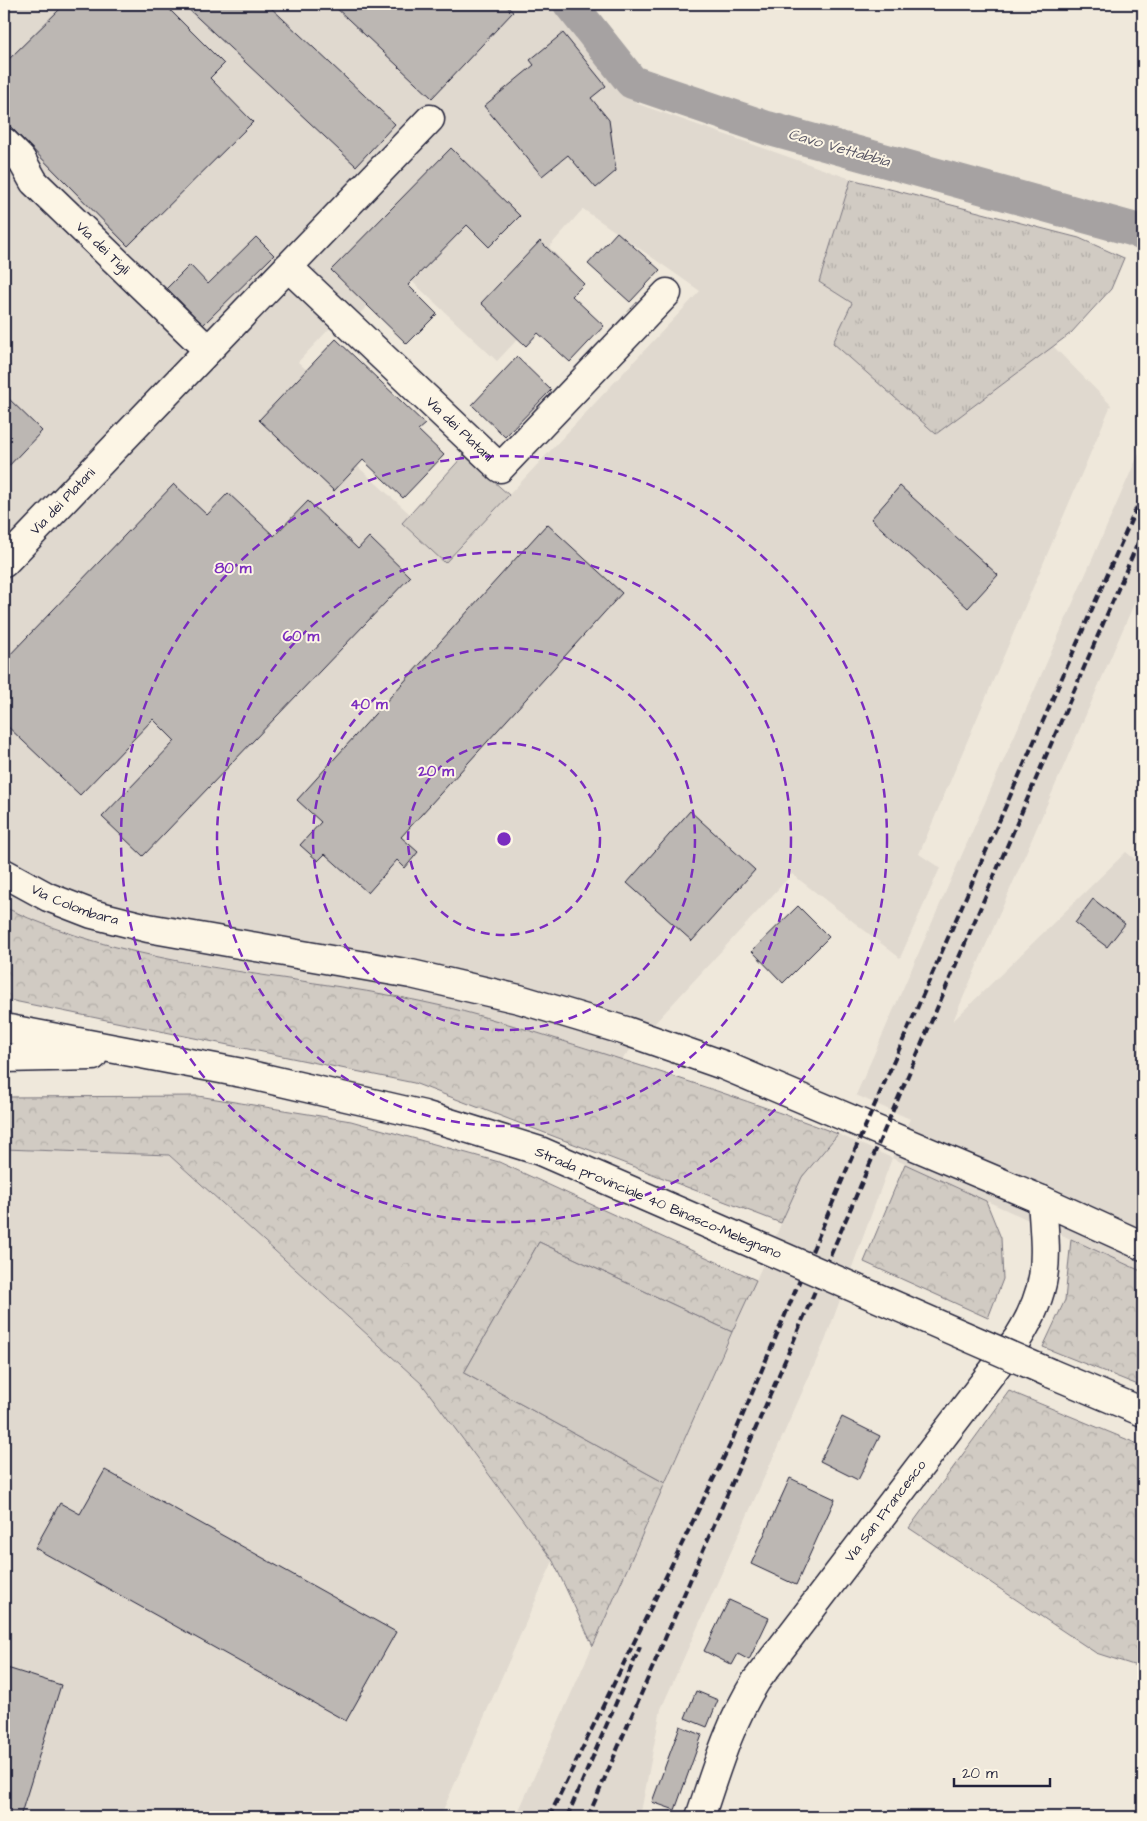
<svg xmlns="http://www.w3.org/2000/svg" width="1147" height="1821" font-family="'Architects Daughter',sans-serif">
<defs>
<pattern id="grass-tufts" width="24" height="20" patternUnits="userSpaceOnUse" patternTransform="scale(1.25)"><rect width="24" height="20" fill="#d1cbc3"/><path d="M3 7l-1-3M5 7V3M7 7l1-3M15 17l-1-3M17 17v-4M19 17l1-3" fill="none" stroke="#b3aea8"/></pattern>
<pattern id="forest-crowns" width="20" height="18" patternUnits="userSpaceOnUse" patternTransform="scale(1.25)"><rect width="20" height="18" fill="#d1cbc3"/><path d="M2 6a3 3 0 1 1 6 0M12 15a3 3 0 1 1 6 0" fill="none" stroke="#b3aea8"/></pattern>
</defs>
<rect width="100%" height="100%" fill="#efe8db"/>
<filter id="ink" filterUnits="userSpaceOnUse"><feTurbulence type="fractalNoise" baseFrequency=".02" numOctaves="2"/><feDisplacementMap in="SourceGraphic" scale="10" xChannelSelector="R" yChannelSelector="G"/><feConvolveMatrix kernelMatrix="1 2 1 2 8 2 1 2 1" color-interpolation-filters="sRGB"/></filter>
<g filter="url(#ink)">
<!-- built -->
<g fill="#e0d9cf" fill-rule="evenodd">
<path d="M 4,4 L 556,4 L 638,104 L 851,179 L 819,282 L 852,303 L 936,434 L 1052,345 L 1111,405 L 919,854 L 940,868 L 900,958 L 792,874 L 621,1060 L 541,1034 L 420,1001 L 157,957 L 89,941 L 37,923 L 4,907 ZM 583,209 L 700,291 L 445,563 L 402,523 L 410,514 L 355,464 L 378,436 L 298,362 L 347,310 L 356,318 L 400,270 L 497,361 L 577,276 L 549,247 Z"/>
<polygon points="1143,444 1143,583 953,1021 1126,852 1143,866 1143,1272 892,1158 825,1341 661,1709 640,1817 516,1817 802,1177 838,1134 892,1158 910,1119 856,1095"/>
<polygon points="4,1149 169,1155 422,1384 553,1561 440,1817 4,1817"/>
</g>
<!-- grass -->
<polygon fill="url(#grass-tufts)" stroke="#7a767f" points="851,179 1079,238 1124,258 1111,289 1071,333 936,434 833,343 852,303 819,282"/>
<!-- forest -->
<g fill="url(#forest-crowns)" stroke="#7a767f">
<path d="M 4,907 C 133,969 280,972 419,1001 C 478,1013 537,1033 595,1051 C 676,1077 758,1104 838,1134 L 802,1177 L 781,1223 L 414,1083 L 4,999 Z"/>
<polygon points="198,1096 351,1121 499,1162 756,1280 732,1332 539,1242 464,1373 665,1483 593,1646 553,1561 422,1384 169,1155 4,1149 4,1097"/>
<polygon points="905,1164 986,1201 1001,1238 1003,1279 988,1318 864,1262"/>
<polygon points="1071,1239 1143,1272 1143,1387 1043,1347 1065,1300"/>
<polygon points="1009,1391 1143,1446 1143,1668 1096,1653 909,1528"/>
</g>
<!-- green -->
<g fill="#d1cbc3" stroke="#7a767f">
<polygon points="464,455 509,495 445,563 402,523"/>
<polygon points="539,1242 732,1332 665,1483 464,1373"/>
</g>
<g fill="none" stroke-linecap="round" stroke-linejoin="round">
<!-- canal -->
<polyline stroke="#a6a2a2" stroke-width="34" points="570,4 632,82 767,128 1132,229 1143,234"/>
</g>
<!-- building -->
<g fill="#bcb7b3" stroke="#22223b">
<polygon points="65,4 164,4 224,64 210,78 253,122 128,246 4,120 4,64"/>
<polygon points="183,4 267,4 395,124 356,166"/>
<polygon points="332,4 504,4 513,12 432,98"/>
<polygon points="563,33 606,86 591,98 609,120 616,171 596,188 568,155 542,176 484,106 534,65 530,60"/>
<polygon points="451,148 520,216 489,247 467,225 408,285 437,314 407,344 331,270"/>
<polygon points="617,232 660,270 630,302 588,264"/>
<polygon points="256,237 274,255 203,325 167,288 190,265 208,284"/>
<polygon points="540,241 584,284 572,296 604,326 570,362 538,333 526,346 481,303"/>
<polygon points="336,339 425,424 418,430 444,455 403,498 363,460 334,491 259,420"/>
<polygon points="517,357 551,390 505,437 472,405"/>
<polygon points="4,394 42,431 4,471"/>
<polygon points="174,484 207,515 228,493 274,536 308,501 358,549 369,537 410,577 143,856 102,817 175,741 153,719 80,795 4,723 4,661"/>
<polygon points="900,486 998,575 968,608 871,519"/>
<polygon points="547,524 622,593 401,837 418,852 405,868 397,860 368,893 325,854 318,861 300,845 321,822 297,800"/>
<polygon points="690,811 755,870 692,941 627,883"/>
<polygon points="1093,899 1125,924 1107,947 1075,923"/>
<polygon points="798,906 829,937 783,983 752,951"/>
<polygon points="842,1417 880,1436 858,1480 820,1461"/>
<polygon points="105,1470 396,1632 346,1721 35,1548 60,1503 80,1514"/>
<polygon points="790,1478 835,1499 796,1585 751,1564"/>
<polygon points="729,1600 769,1618 749,1660 738,1654 732,1665 704,1651"/>
<polygon points="4,1667 61,1685 20,1817 4,1817"/>
<polygon points="696,1691 718,1700 707,1727 685,1718"/>
<polygon points="680,1726 702,1735 675,1810 652,1802"/>
</g>
<g fill="none" stroke-linecap="round" stroke-linejoin="round">
<!-- minor casing -->
<g stroke="#22223b" stroke-width="31">
<g id="minor">
<path id="s1" d="M 4,142 L 21,159 L 34,182 L 208,350"/>
<path id="s2" d="M 288,267 L 500,468 L 667,293"/>
<path id="s3" d="M 4,563 L 430,119"/>
<path id="s4" d="M 4,873 L 48,897 L 92,914 L 148,928 L 411,974 L 519,999 L 626,1031 L 723,1065 L 1042,1200 L 1143,1246"/>
<path id="s5" d="M 700,1817 C 716,1770 729,1724 756,1681 L 1018,1338 C 1051,1286 1046,1258 1042,1200"/>
</g>
</g>
<!-- primary casing -->
<g stroke="#22223b" stroke-width="31">
<g id="primary">
<polyline points="4,1028 242,1073 424,1115 540,1151 708,1224"/>
<polyline points="4,1058 93,1056"/>
<polyline points="1050,1373 1143,1412"/>
</g>
</g>
<!-- minor -->
<use href="#minor" stroke="#fcf5e5" stroke-width="28"/>
<!-- primary -->
<use href="#primary" stroke="#fcf5e5" stroke-width="28"/>
<!-- rail -->
<g stroke="#22223b" stroke-width="4" stroke-dasharray="8 4" stroke-linecap="butt">
<polyline points="549,1817 730,1445 858,1143 1143,493"/>
<polyline points="567,1817 640,1647"/>
<polyline points="588,1817 1143,531"/>
</g>
<!-- primary-bridge casing -->
<g stroke="#22223b" stroke-width="31" stroke-linecap="butt">
<polyline id="primary-bridge" points="708,1224 1050,1373"/>
</g>
<!-- primary-bridge -->
<use href="#primary-bridge" stroke="#fcf5e5" stroke-width="28"/>
</g>
</g>
<!-- distance rings -->
<g fill="none" stroke="#7b2cbf" stroke-width="2.5" stroke-dasharray="9 6">
<circle cx="504" cy="839" r="96"/>
<circle cx="504" cy="839" r="191"/>
<circle cx="504" cy="839" r="287"/>
<circle cx="504" cy="839" r="383"/>
</g>
<g text-anchor="middle" dominant-baseline="central" stroke-width="4" stroke-linejoin="round" paint-order="stroke">
<!-- street labels -->
<g font-size="14" fill="#22223b" stroke="#fcf5e5">
<text stroke="none"><textPath href="#s1" startOffset="146">Via dei Tigli</textPath></text>
<text stroke="none"><textPath href="#s2" startOffset="236">Via dei Platani</textPath></text>
<text stroke="none"><textPath href="#s3" startOffset="85">Via dei Platani</textPath></text>
<text stroke="none"><textPath href="#s4" startOffset="78">Via Colombara</textPath></text>
<text transform="translate(658 1203) rotate(23)">Strada provinciale 40 Binasco-Melegnano</text>
<text stroke="none"><textPath href="#s5" startOffset="361">Via San Francesco</textPath></text>
</g>
<!-- water labels -->
<g font-size="15" font-style="italic" fill="#575564" stroke="#fcf5e5">
<text transform="translate(839 148) rotate(16)">Cavo Vettabbia</text>
</g>
</g>
<circle cx="504" cy="839" r="8" fill="#7b2cbf" stroke="#fcf5e5" stroke-width="2.5"/>
<g font-size="15" text-anchor="middle" font-weight="bold" fill="#7b2cbf" stroke="#fcf5e5" stroke-width="4" stroke-linejoin="round" paint-order="stroke">
<text x="233" y="573">80 m</text>
<text x="301" y="641">60 m</text>
<text x="369" y="709">40 m</text>
<text x="436" y="776">20 m</text>
</g>
<!-- margin -->
<rect width="1147" height="1821" fill="none" stroke="#fcf5e5" stroke-width="20"/>
<rect x="10" y="10" width="1127" height="1801" fill="none" stroke="#22223b" stroke-width="2" filter="url(#ink)"/>
<!-- scale -->
<path d="M954 1778v8h96v-8" fill="none" stroke="#22223b" stroke-width="2.5"/>
<text x="962" y="1778" font-size="15" fill="#22223b" stroke="#fcf5e5" stroke-width="4" paint-order="stroke">20 m</text>
</svg>
